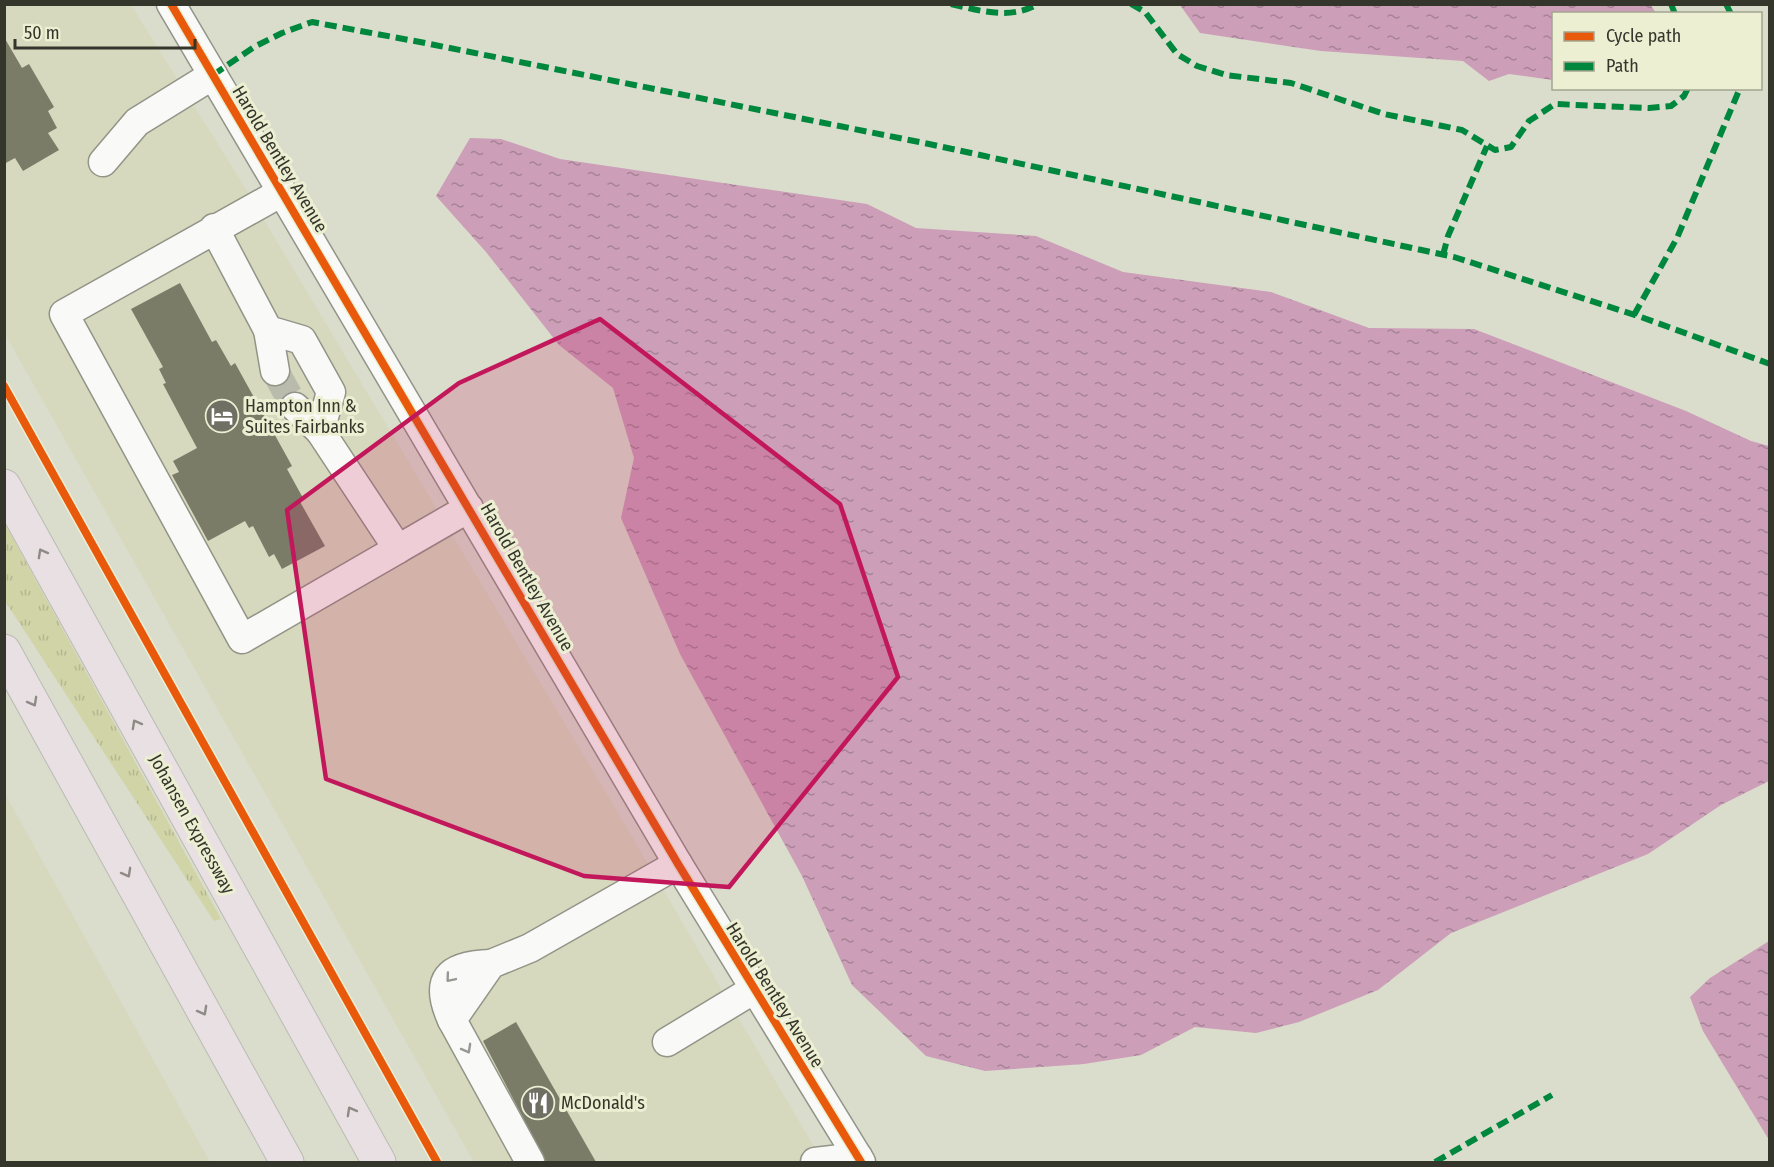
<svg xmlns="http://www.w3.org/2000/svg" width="1774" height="1167" font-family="'Fira Sans Condensed',sans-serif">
<defs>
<pattern id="grass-tufts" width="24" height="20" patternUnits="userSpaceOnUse" patternTransform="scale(1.5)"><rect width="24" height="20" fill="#d1d4a7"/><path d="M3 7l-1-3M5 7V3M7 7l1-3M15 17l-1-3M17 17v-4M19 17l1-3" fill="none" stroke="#b4b790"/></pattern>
<pattern id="water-ripples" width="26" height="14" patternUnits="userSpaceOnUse" patternTransform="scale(1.5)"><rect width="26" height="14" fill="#cc9eb8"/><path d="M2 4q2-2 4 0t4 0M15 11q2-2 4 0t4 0" fill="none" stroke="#a68296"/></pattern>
</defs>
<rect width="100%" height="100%" fill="#dadccc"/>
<!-- built -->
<g fill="#d7d9be">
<polygon points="4,5 131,5 236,173 611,801 823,1162 474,1162 5,334"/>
<polygon points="5,794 210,1162 5,1162"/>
</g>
<!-- grass -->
<polygon fill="url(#grass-tufts)" points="4,522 221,919 214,921 5,601"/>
<!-- water -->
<g fill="url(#water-ripples)">
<polygon points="1650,4 1656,13 1554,14 1553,80 1509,74 1489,81 1463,61 1321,51 1200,33 1180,5"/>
<polygon points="470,138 501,139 560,159 867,204 916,228 1036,236 1123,272 1271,292 1369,328 1474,329 1686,411 1751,441 1769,446 1769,781 1721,805 1648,854 1451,933 1378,990 1299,1022 1256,1033 1195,1027 1141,1055 1084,1064 985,1071 926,1056 852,985 802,876 680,654 621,518 634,458 613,388 559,345 486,252 436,196"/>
<polygon points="1769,941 1769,1140 1703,1031 1690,997 1710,978"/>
</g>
<!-- building -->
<g fill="#7b7c68">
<polygon points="4,37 22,68 29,64 54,107 48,111 57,128 48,133 59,150 23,171 15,158 4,164"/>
<polygon points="180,283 212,342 216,340 231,366 235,363 292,466 287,469 303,498 299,500 325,546 282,569 274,554 269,557 253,526 249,528 245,521 208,541 172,475 179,472 173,461 197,448 163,384 166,383 159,369 163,367 131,309"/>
<polygon points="516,1022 596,1162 546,1162 483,1041"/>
</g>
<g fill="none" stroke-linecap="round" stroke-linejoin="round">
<!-- minor-tunnel -->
<polyline stroke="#b9bbac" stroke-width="28" stroke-dasharray="28 14" stroke-linecap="butt" points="275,371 295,407"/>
<!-- minor casing -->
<g stroke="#929488" stroke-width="31">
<g id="minor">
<polyline points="171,4 678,864 861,1162"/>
<polyline points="103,162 137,122 213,75"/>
<polyline points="214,228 268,330 302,340 331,392 320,431 398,549 242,639 64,314 282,192"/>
<polyline points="268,330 275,371"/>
<polyline points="295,407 320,431"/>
<polyline points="398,549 469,508"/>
<path d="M 452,1020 C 433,979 448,965 491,964"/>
<polyline points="667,1042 753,990"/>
<polyline points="530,1162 452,1020 491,964 530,948 678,864"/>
<polyline points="815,1162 858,1157"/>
</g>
</g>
<!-- highway casing -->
<g stroke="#babbb3" stroke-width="35">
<g id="highway">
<polyline points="4,486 379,1162"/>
<polyline points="4,651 287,1162"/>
</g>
</g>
<!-- minor -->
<use href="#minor" stroke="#f9faf7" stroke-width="28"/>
<!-- highway -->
<use href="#highway" stroke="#e8e0e3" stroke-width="33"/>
<!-- quiet -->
<g stroke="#00873e" stroke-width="6" stroke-dasharray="12 6" stroke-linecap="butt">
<path d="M 951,4 C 981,11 1010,20 1038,4"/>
<polyline points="1131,4 1145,12 1177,54 1197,66 1226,75 1291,83 1384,114 1462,130 1495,150 1511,147 1529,121 1555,104 1649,108 1671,106 1684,96 1688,88"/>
<polyline points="1671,4 1675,14"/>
<polyline points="1726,4 1731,14"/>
<polyline points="213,75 254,47 282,33 312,22 420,42 929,144 1454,257 1641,317 1770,364"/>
<polyline points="1443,255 1448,236 1487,146"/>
<polyline points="1634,315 1677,238 1740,88"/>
<polyline points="1435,1162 1552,1095"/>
</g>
<!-- cycleway casing -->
<g stroke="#edefd3" stroke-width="11">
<g id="cycleway">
<polyline points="171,4 678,864 861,1162"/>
<polyline points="4,386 437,1162"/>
</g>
</g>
<!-- cycleway -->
<use href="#cycleway" stroke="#e8590c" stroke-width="8"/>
</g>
<!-- one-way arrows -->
<defs><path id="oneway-chevron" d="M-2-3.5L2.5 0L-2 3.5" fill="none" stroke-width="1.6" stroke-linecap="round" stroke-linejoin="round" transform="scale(1.5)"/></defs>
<g stroke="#8e8b87">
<use href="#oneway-chevron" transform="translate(42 553) rotate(-119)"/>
<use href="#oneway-chevron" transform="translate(33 702) rotate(61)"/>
<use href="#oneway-chevron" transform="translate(136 724) rotate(-119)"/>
<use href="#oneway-chevron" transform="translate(127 873) rotate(61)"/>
<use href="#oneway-chevron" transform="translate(203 1011) rotate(61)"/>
<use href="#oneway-chevron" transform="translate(351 1111) rotate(-119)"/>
</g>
<g stroke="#979891">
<use href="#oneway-chevron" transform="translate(450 978) rotate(130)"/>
<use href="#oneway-chevron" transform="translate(467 1049) rotate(61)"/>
</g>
<!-- marked area -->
<path fill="#c2185b" fill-opacity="0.2" stroke="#c2185b" stroke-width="4.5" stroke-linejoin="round" d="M 600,319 L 840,504 L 898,677 L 729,887 L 584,876 L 326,779 L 287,510 L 459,383 Z"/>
<!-- icons -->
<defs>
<g id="hotel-disc" transform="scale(1.725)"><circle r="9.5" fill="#6f7063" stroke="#edefd3"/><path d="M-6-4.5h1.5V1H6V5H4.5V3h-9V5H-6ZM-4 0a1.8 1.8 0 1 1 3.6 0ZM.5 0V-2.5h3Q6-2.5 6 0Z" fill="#fff"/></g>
<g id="restaurant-disc" transform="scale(1.725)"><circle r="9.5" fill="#6f7063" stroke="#edefd3"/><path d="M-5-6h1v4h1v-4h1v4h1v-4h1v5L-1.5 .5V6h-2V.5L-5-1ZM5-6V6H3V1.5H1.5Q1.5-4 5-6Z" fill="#fff"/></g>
</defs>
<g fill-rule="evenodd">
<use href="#hotel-disc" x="222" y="416"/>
<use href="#restaurant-disc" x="538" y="1103"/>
</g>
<g text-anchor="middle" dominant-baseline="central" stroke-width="6" stroke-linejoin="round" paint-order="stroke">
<!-- street labels -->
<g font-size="18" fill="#35362b" stroke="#edefd3">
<text transform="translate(280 159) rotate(59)">Harold Bentley Avenue</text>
<text transform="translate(527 577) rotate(60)">Harold Bentley Avenue</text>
<text transform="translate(192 824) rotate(61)">Johansen Expressway</text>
<text transform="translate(775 995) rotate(58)">Harold Bentley Avenue</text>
</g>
<!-- poi labels -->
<g font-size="18" fill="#35362b" stroke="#edefd3" text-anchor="start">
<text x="245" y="406">Hampton Inn &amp;<tspan x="245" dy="21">Suites Fairbanks</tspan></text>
<text x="561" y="1103">McDonald's</text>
</g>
</g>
<!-- border -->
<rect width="1774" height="1167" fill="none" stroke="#35362b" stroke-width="12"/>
<!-- legend -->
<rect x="1552" y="12" width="210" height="78" fill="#edefd3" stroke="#a3a590" stroke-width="1.5"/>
<rect x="1564" y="32" width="30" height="9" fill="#e8590c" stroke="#a3a590" stroke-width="1.5"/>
<text x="1606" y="42" font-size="18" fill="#35362b">Cycle path</text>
<rect x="1564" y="62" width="30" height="9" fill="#00873e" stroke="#a3a590" stroke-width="1.5"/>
<text x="1606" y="72" font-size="18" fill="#35362b">Path</text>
<!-- scale -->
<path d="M15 39v9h180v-9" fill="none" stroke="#35362b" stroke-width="3"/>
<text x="24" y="39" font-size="18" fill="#35362b" stroke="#edefd3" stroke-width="4.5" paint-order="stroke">50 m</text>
</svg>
